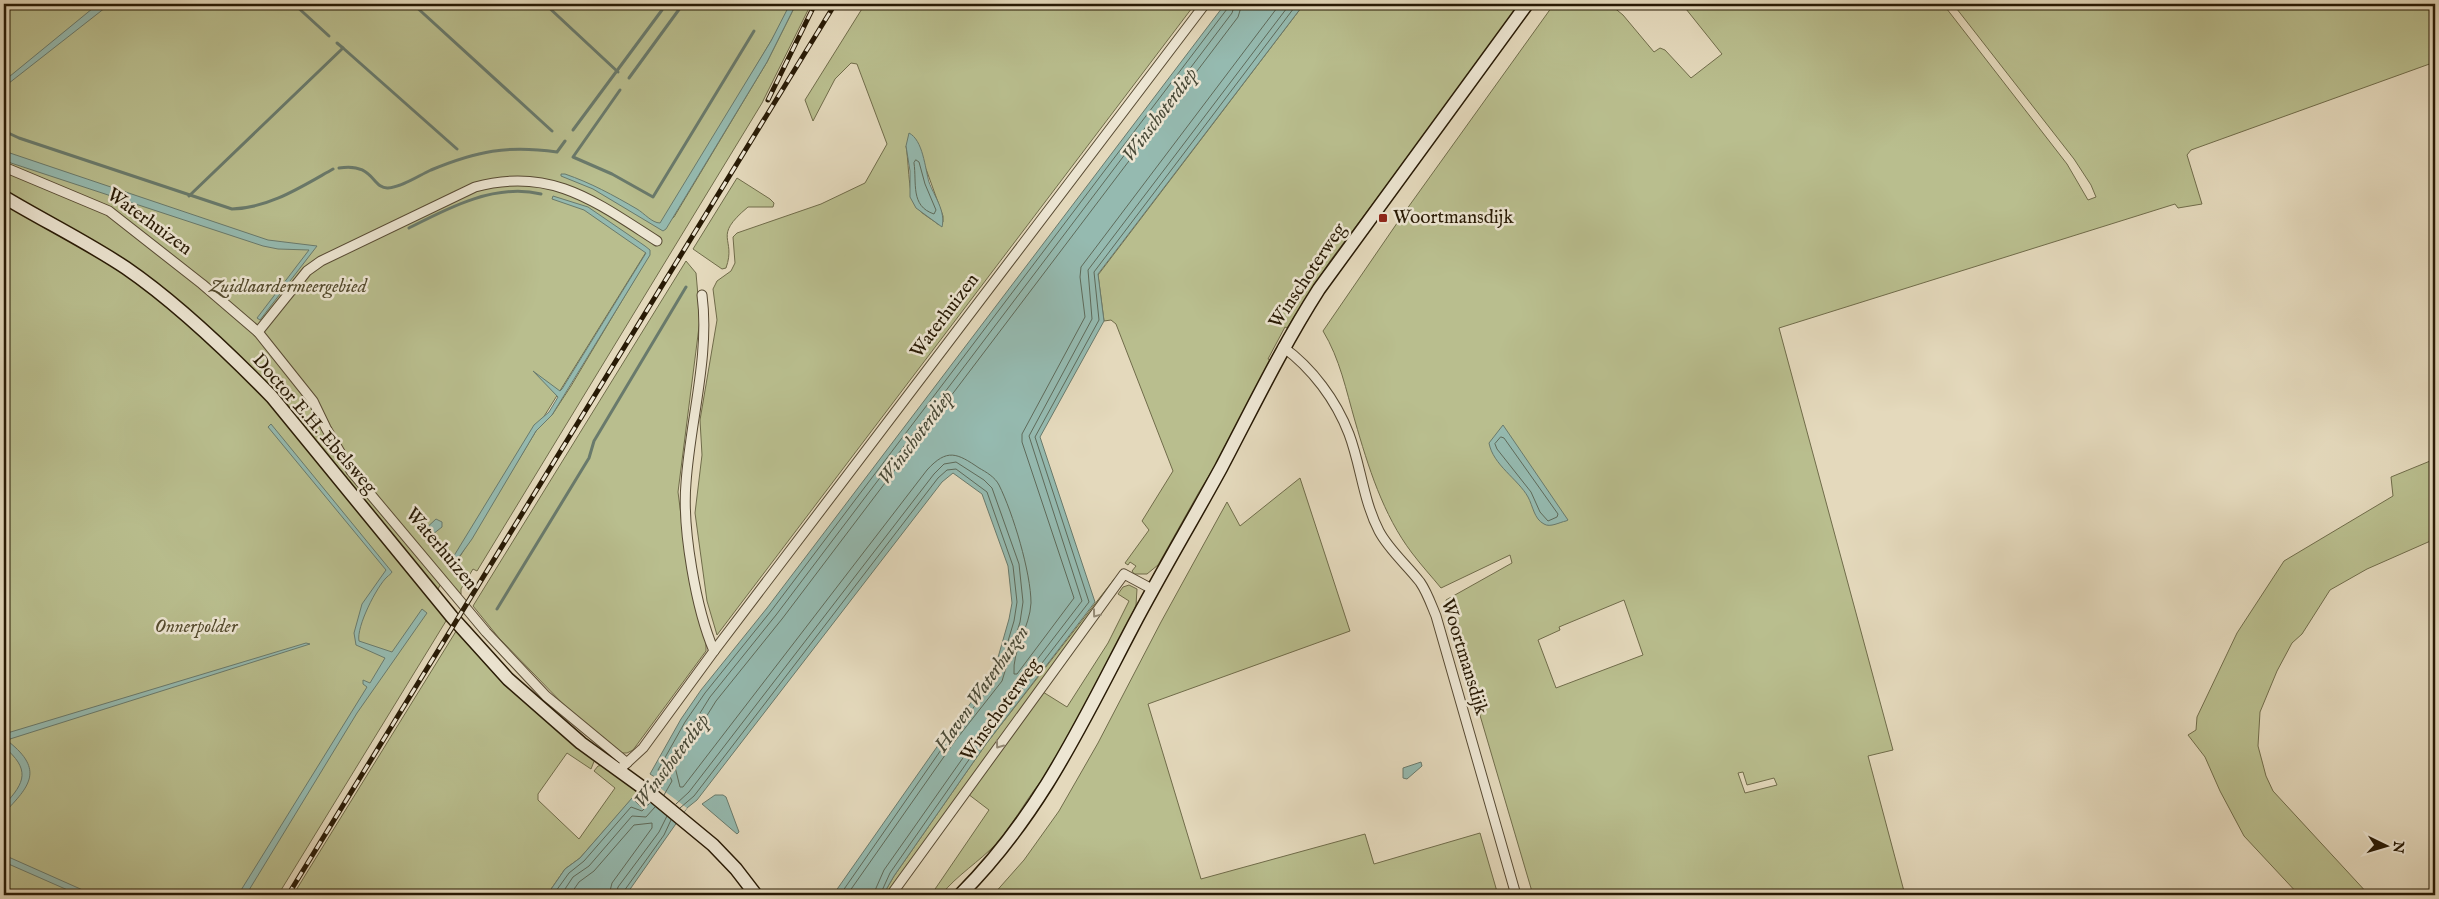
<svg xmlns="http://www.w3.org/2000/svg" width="2439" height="899" font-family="'IM FELL English',serif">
<rect width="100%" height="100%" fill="#e4d9bc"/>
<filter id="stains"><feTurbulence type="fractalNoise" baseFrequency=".004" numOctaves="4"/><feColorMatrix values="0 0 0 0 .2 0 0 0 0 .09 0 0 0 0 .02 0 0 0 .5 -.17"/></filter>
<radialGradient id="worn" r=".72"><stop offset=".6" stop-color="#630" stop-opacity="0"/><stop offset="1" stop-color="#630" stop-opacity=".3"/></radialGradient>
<!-- green -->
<g fill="#b9be8e" stroke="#706c4a" fill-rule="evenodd">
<path d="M 4,4 L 793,4 L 660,228 L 674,217 L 767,62 L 796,4 L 811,4 L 762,103 L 477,571 L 473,569 L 461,589 L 461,594 L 445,577 L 444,578 L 433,598 L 447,617 L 446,621 L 278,895 L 4,895 ZM 648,249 L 648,257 L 571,386 L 552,415 L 536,431 L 456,563 L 453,563 Z"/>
<path d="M 865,4 L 1195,4 L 717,635 L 707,601 L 695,513 L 702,455 L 700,420 L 717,320 L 713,289 L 717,281 L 731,271 L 735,263 L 733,237 L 737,233 L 821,204 L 865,183 L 887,144 L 857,64 L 851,63 L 835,79 L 813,121 L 805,100 ZM 906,146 L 926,169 L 943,216 L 943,222 L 939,225 C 932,219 923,215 917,208 C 908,198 909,162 906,146 Z"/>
<polygon points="1304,4 1522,4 1330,261 1287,328 1285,327 1268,359 1270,360 1227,446 1199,492 1158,565 1147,574 1134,574 1132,571 1136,566 1130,562 1128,565 1125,563 1149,530 1142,521 1173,471 1116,324 1111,320 1104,321 1098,275"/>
<path d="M 1554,4 L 1605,4 L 1612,6 L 1623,15 L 1654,52 L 1660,48 L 1665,50 L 1691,78 L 1722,54 L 1682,4 L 1943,4 L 2067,164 L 2088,200 L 2096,197 L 2091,185 L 2074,159 L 1953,4 L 2435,4 L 2435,62 L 2191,150 L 2187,155 L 2202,204 L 2178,208 L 2175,204 L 1779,328 L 1893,750 L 1868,756 L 1905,895 L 1533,895 L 1446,600 L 1512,563 L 1510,555 L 1441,588 C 1432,577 1421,565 1412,553 C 1383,515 1368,466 1355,421 C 1346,390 1340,359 1323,331 L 1404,213 ZM 1624,600 L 1643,655 L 1556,688 L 1538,640 L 1560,630 L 1559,627 ZM 1743,772 L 1747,785 L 1774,778 L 1777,785 L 1745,793 L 1738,773 Z"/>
<path d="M 737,178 L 770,199 L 774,203 L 773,207 L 748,207 C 711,238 737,237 726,268 L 722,269 L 693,249 Z"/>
<polygon points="686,261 696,273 700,319 678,492 684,539 695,602 706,642 706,651 633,750 627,753 621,753 566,707 499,638 473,606"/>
<polygon points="2435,459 2435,539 2367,569 2330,590 2302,634 2292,643 2277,671 2260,712 2258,746 2266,776 2273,791 2369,895 2299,895 2244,836 2220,791 2205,757 2188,735 2196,730 2197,717 2237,633 2284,561 2393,496 2391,477"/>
<polygon points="1300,478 1350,631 1148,704 1201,879 1365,834 1374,864 1480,833 1498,895 993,895 1024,860 1059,811 1098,743 1161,622 1227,502 1240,526"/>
<polygon points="1115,578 1117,580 887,895 883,895 894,876 986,744"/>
<path d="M 1129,585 L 1137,589 L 1136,605 L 1126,628 L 1049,772 C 1029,793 1016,821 997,843 C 979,862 957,875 941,895 L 931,895 L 989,810 L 968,794 L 1043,692 L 1067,707 L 1108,643 L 1129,601 L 1118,594 L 1123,587 Z"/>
<polygon points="458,628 595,759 591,769 567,753 538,794 538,800 579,839 615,788 594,771 598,766 603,765 638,792 580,858 565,869 547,895 293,895"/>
</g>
<!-- water -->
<g fill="#95bab0" stroke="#697a6c">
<polygon points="98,4 110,4 4,87 4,81"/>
<path d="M 790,4 L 796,4 L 767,62 L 666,229 L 663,231 L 593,189 L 561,176 L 561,174 L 565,174 C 591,183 613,195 637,209 C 644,213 652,223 660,223 L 771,41 Z"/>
<polygon points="1225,4 1304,4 1098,274 1104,321 1040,437 1095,602 986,744 894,876 883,895 833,895 946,734 993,675 1009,619 1012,603 1008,566 982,494 953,473 942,482 697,800 687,808 626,895 547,895 565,869 580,858 632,798 641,807 661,781 650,774 681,719 701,690 767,608"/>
<path d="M 909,133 C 923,140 925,168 929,182 C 934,196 946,211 942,227 L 916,208 L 910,197 L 910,171 L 906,146 Z"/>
<polygon points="4,151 268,240 317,246 260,320 257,318 309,250 278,249 263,246 11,163 4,158"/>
<polygon points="553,196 588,207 645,246 650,250 650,255 552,415 536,431 472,539 454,564 452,559 534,425 549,412 558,397 533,371 560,391 562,389 646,253 584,210 552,199"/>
<path d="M 271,424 L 392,572 C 391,574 389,575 387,577 C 377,586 356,627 359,641 L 392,652 L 422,609 L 427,613 L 357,713 L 246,895 L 238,895 L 367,687 L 363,684 L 363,680 L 370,683 L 385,658 L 356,645 L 354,633 L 362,604 L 386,570 L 268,427 Z"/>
<path d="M 1503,425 L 1568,520 L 1566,521 C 1560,522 1550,528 1544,524 C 1534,519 1533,506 1528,497 C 1518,479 1493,465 1489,443 Z"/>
<polygon points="436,519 442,522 442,527 428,538 423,531"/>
<path d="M 306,643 L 310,644 L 10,739 L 9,742 C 44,770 30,786 4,813 L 4,805 C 26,782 30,769 4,747 L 4,734 Z"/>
<polygon points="1421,762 1422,766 1407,779 1403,778 1403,768"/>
<polygon points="715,795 723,795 726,797 739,832 737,834 702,804"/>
<polygon points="4,855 94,895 79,895 4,862"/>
</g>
<!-- pier -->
<polygon fill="#e4d9bc" points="656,785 687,808 676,822 646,799"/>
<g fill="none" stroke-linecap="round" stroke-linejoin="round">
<!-- shore -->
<g stroke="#5e6a5a" stroke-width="1">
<path d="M 1242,4 L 1238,17 L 782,619 L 716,701 L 675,767 L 680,787 L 683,787 L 927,470 C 947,448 957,453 979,468 C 986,472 995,477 999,485 C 1013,513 1031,573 1031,603 C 1030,627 1012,650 1014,674 L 1017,674 L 1074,598 L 1022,442 L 1022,434 L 1085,317 L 1080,277 L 1081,267 L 1280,4"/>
<path d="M 916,160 L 919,162 L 925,184 L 936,210 L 934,214 C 910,206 917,183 914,163 Z"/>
<polygon points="1501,437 1504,438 1558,514 1557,517 1548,521 1540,512 1531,492 1497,449 1495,444"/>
<polyline points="659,791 665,781 658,770 685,722 705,693 771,611 1227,9 1228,4"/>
<polyline points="664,795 672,781 666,768 710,697 776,615 1232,13 1235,4"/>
<polyline points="676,804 689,792 934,474 944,464 956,462 984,480 992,488 1019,564 1023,602 1020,622 1002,681 955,741 847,895"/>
<polyline points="680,808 694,796 938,478 947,470 956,469 987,492 1013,566 1017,602 1014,621 997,678 950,737 840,895"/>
<polyline points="553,895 569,873 584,861 631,807 642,811 650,803"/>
<polyline points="561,895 573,877 589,866 632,816 646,817 655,807"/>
<polyline points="570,895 579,882 594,871 634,825 652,823 652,828 612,883 609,895"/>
<polyline points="616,895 618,887 659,832 667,816"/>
<polyline points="623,895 624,891 664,835 671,820"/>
<polyline points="873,895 884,870 977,738 1082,601 1029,436 1092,319 1088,270 1290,4"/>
<polyline points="880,895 890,873 982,741 1089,602 1035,437 1099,320 1094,272 1297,4"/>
</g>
<!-- stream -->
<g stroke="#697a6c" stroke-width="3">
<polyline points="294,4 329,36"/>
<polyline points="413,4 552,131"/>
<polyline points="545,4 618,72"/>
<polyline points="337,43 343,48"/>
<polyline points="629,78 683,4"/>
<polyline points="620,90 573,157 612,174 653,197 754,31"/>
<polyline points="573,130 662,10"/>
<path d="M 4,131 L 19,138 L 232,209 C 269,208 301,187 333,169"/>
<path d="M 339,168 C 374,162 372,189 388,188 C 402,187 418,176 431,170 C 477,151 507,145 557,152 L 565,141"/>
<polyline points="189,196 343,48 457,149"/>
<path d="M 409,228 C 448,208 495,183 541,194"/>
<polyline points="497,609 589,458 594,441 686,287"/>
</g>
<!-- minor casing -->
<g stroke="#574a33" stroke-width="11">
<g id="minor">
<polyline points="4,167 109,211 202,284 258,332 313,401 326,428 351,471 486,632 546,696 627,763"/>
<path d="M 702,295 C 710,355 690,422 686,483 C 682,529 696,609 714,651"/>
<path d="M 258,332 L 307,271 L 321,261 L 475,187 C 551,166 596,202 657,241"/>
<path d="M 1283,347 C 1312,368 1336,400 1349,434 C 1361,466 1363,500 1379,531 C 1389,550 1407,565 1420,582 C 1427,592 1431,604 1436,616 L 1516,895"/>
<polyline points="618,771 643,748 714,651 1205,4"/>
<polyline points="891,895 1124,574 1152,589"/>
</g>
</g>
<!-- secondary casing -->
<g stroke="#281a05" stroke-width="15">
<g id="secondary">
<path d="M 4,197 C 44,221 87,242 126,268 C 177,303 229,353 272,397 L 452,617 L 508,679 L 581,743 L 650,793 L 713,845 L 736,869 L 756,895"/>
<path d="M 960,895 C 1040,815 1081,725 1133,626 C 1161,573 1192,521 1221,468 C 1253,407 1282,347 1319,289 L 1527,4"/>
</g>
</g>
<!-- minor -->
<use href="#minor" stroke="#ede6d3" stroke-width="9"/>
<!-- secondary -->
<use href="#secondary" stroke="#ede6d3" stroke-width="12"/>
<!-- rail casing -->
<g stroke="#281a05" stroke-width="5">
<g id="rail">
<polyline points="768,100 815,4"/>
<polyline points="288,895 835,4"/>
</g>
</g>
<!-- rail -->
<use href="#rail" stroke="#ede6d3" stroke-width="3" stroke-dasharray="9" stroke-linecap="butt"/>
</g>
<!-- one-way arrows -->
<defs><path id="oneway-chevron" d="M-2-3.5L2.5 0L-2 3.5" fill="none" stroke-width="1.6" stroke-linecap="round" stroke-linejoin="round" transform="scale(1.25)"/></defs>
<g stroke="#948a76">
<use href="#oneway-chevron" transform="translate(1096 614) rotate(127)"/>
<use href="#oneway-chevron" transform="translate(999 745) rotate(126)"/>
</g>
<!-- markers -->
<rect fill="#8f2418" stroke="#ede6d3" stroke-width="2" x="1378" y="213" width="10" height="10" rx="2.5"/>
<g text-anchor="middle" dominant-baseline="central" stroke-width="5" stroke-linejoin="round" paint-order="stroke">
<!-- poi labels -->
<g font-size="19" fill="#281a05" stroke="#ede6d3" text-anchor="start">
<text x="1393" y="218">Woortmansdijk</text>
</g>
<!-- street labels -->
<g font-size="19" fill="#281a05" stroke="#ede6d3">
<text transform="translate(149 222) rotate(36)">Waterhuizen</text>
<text transform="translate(1308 276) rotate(-56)">Winschoterweg</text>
<text transform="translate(945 316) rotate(-53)">Waterhuizen</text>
<text transform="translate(314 424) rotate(49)">Doctor E.H. Ebelsweg</text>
<text transform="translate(441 549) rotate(50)">Waterhuizen</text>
<text transform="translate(1464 657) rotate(73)">Woortmansdijk</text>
<text transform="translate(1001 710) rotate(-54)">Winschoterweg</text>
</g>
<!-- park labels -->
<g font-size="19" font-style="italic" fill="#544b2e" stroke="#ede6d3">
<text x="288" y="287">Zuidlaardermeergebied</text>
<text x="196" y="627">Onnerpolder</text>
</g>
<!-- water labels -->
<g font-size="20" font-style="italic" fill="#494a38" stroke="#ede6d3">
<text transform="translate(1160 115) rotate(-53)">Winschoterdiep</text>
<text transform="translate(916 438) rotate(-53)">Winschoterdiep</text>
<text transform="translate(982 689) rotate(-55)">Haven Waterhuizen</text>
<text transform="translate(672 761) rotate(-53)">Winschoterdiep</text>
</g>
</g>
<!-- margin -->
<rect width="2439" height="899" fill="none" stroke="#e4d9bc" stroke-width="20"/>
<rect x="5" y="5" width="2429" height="889" fill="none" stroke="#281a05" stroke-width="2.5"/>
<rect x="10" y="10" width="2419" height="879" fill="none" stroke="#281a05"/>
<!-- north arrow -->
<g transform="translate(2386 846) rotate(95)" stroke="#ede6d3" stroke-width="4" paint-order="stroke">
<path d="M0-4L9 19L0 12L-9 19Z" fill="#281a05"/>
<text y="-8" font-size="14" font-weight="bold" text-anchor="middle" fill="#281a05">N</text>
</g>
<rect width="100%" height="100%" filter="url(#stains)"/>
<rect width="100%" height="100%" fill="url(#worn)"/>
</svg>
